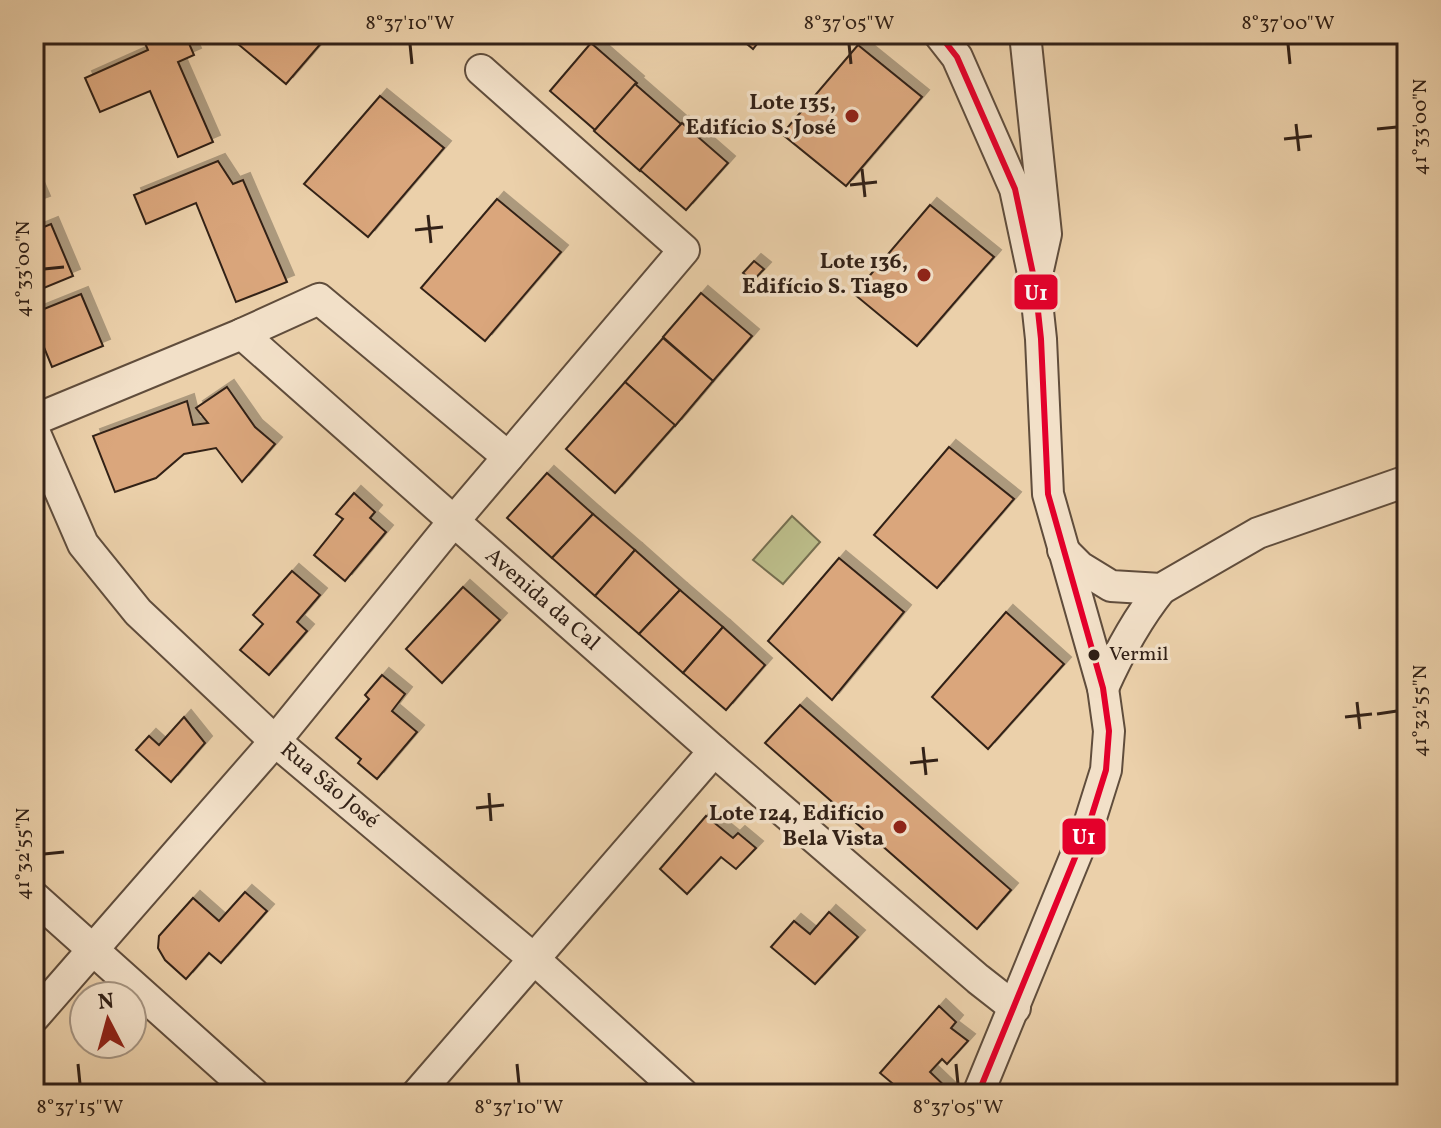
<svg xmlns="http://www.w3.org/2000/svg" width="1441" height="1128" font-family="Vollkorn,serif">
<defs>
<filter id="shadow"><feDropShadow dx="7" dy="-7" stdDeviation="0" flood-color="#0004"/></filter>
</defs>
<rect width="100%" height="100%" fill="#ebd0aa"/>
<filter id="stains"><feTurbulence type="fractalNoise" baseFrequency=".0025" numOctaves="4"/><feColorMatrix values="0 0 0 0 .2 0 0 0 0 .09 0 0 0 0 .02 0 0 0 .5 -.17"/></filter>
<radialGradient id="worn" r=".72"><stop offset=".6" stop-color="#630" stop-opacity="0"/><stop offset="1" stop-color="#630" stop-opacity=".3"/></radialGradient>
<!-- green -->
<polygon fill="#baba87" stroke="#766e4f" stroke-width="2" points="792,516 820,542 783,584 753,560"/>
<!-- building -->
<g fill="#daa67c" stroke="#322117" stroke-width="2" filter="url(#shadow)">
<polygon points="141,34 185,34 194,55 178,62 213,142 178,157 150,91 100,112 85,78 148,50"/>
<polygon points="226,34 329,34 286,84"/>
<polygon points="735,34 765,34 753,49"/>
<polygon points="591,43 637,83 595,130 550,91"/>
<polygon points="858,45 922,97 846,186 782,134"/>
<polygon points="635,84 681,124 640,171 594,131"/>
<polygon points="380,96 444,148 368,237 304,184"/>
<polygon points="682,123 728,163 686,210 640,170"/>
<polygon points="218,161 233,184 243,180 287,282 236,302 196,203 146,224 134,195"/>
<polygon points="34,182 43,203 34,206"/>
<polygon points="497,199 561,252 485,341 421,288"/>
<polygon points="930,205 994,257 917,346 854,294"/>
<polygon points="51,224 73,276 34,292 34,231"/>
<polygon points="754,261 764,269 753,281 743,273"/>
<polygon points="701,293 752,336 713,381 663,337"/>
<polygon points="81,294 103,346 52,367 34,323 34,313"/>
<polygon points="663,338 713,381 675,426 625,382"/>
<polygon points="625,382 675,425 615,493 566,449"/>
<polygon points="227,387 255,427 275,444 242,482 216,448 184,454 156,478 115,492 93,436 187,401 193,425 208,423 196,408"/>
<polygon points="949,447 1014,499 937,588 874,535"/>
<polygon points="547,473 593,514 552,558 507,518"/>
<polygon points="354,493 375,512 370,518 386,532 345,581 314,555 343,519 336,514"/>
<polygon points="593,514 635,550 595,596 552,558"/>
<polygon points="635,550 680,590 639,634 595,596"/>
<polygon points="839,558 904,612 832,700 768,641"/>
<polygon points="292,571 320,595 297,622 307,631 269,675 240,650 263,624 253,615"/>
<polygon points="463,587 500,620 442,683 406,649"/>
<polygon points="680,590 723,627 683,673 639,634"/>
<polygon points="1006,612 1064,664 988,749 932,697"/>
<polygon points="723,627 765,665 726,710 683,673"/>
<polygon points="382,675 405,694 392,711 417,732 377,779 358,763 361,759 336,738 369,699 365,695"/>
<polygon points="800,705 1011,890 977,929 765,743"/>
<polygon points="184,717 205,743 171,782 136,750 149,736 159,745"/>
<polygon points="706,816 733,838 738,833 756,848 736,869 721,857 687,894 660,869"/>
<polygon points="245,892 267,911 221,963 209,953 186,979 165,960 158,948 159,936 193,898 219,921"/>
<polygon points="829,912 858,937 815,984 771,947 794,921 810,934"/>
<polygon points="939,1006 956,1022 951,1028 968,1041 947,1064 942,1059 930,1072 949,1090 946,1094 905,1094 880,1073"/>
</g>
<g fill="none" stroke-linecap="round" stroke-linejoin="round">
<!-- minor casing -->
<g stroke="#604d3c" stroke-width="34">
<g id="minor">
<polyline points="939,34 957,57 1015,189 1035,283 1041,339 1048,494 1103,688 1109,731 1106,770 1090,821 978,1094"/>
<polyline points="1025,34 1046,234 1038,270"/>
<polyline points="242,334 319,299 508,457"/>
<polyline points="34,420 242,334 714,751 978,979 1015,1008"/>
<polyline points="34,431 83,544 138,612 275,741 534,959 683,1094"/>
<polyline points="1063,550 1080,567 1111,586 1161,589 1258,533 1407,481"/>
<path d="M 1103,688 C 1119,652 1136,620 1161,589"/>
<polyline points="34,897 254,1094"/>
<polyline points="34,1017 275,741 453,522 684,250 481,70"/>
<polyline points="417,1094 714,751"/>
</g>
</g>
<!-- minor -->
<use href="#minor" stroke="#f2e0c8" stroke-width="30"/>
<!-- bus-1 casing -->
<g stroke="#f2e0c8" stroke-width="12">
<polyline id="bus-1" points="939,34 957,57 1015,189 1035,283 1041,339 1048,494 1103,688 1109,731 1106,770 1090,821 978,1094"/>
</g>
<!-- bus-1 -->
<use href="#bus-1" stroke="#e4002b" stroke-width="6"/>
</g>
<!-- ticks -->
<path fill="none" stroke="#322117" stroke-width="3" d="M 410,44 L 412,64M 849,44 L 851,64M 1288,44 L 1290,64M 1296,124 L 1299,151M 1377,129 L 1397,127M 1284,139 L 1312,136M 862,169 L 865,197M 850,185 L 877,182M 428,215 L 431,243M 415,230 L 443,227M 44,269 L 64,267M 1357,702 L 1360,729M 1377,714 L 1397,711M 1345,717 L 1372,714M 923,747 L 926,775M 910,763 L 938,760M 489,793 L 491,821M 476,808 L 504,805M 44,854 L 64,852M 78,1064 L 80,1084M 517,1064 L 519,1084M 956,1064 L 958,1084"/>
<!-- markers -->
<g fill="#8f2418" stroke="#f2e0c8" stroke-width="3">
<circle cx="852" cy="116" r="8"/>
<circle cx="924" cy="275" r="8"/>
<circle cx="900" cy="827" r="8"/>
</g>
<circle fill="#322117" stroke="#f2e0c8" stroke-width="3" cx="1094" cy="655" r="7"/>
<g text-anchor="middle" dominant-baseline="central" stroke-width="7" stroke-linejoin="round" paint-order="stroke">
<!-- bus labels -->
<g font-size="20" fill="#322117" stroke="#f2e0c8" text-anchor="start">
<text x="1109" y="655">Vermil</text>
</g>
<!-- poi labels -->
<g font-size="22" font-weight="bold" fill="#322117" stroke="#f2e0c8" text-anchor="end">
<text x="836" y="103">Lote 135,<tspan x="836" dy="25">Edifício S. José</tspan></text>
<text x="908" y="262">Lote 136,<tspan x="908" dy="25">Edifício S. Tiago</tspan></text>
<text x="884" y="814">Lote 124, Edifício<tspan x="884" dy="25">Bela Vista</tspan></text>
</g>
<!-- street labels -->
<g font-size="22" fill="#322117" stroke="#f2e0c8">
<text transform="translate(542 600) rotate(41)">Avenida da Cal</text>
<text transform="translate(329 786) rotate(40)">Rua São José</text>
</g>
</g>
<g stroke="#f2e0c8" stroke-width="3">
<rect x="1013" y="273" width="46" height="38" rx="8" fill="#e4002b"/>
<rect x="1061" y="817" width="46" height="39" rx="8" fill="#e4002b"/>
</g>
<g font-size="22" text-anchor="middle" font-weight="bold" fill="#fff">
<text x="1036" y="300">U1</text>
<text x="1084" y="844">U1</text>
</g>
<!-- margin -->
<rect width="1441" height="1128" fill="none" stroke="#ebd0aa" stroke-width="88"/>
<!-- north arrow -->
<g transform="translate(108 1020) rotate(354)"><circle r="38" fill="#f2e0c8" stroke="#a59481" stroke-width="2"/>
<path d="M0-6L14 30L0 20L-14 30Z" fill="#8f2418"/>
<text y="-12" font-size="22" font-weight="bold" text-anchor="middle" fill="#322117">N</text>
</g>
<rect x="44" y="44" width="1353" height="1040" fill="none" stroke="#322117" stroke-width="3"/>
<g font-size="20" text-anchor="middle" fill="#322117">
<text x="410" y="29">8°37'10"W</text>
<text x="849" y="29">8°37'05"W</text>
<text x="1288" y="29">8°37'00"W</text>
<text transform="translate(1419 127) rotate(-90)" y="7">41°33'00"N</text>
<text transform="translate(22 269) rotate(-90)" y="7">41°33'00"N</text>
<text transform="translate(1419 711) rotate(-90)" y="7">41°32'55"N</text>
<text transform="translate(22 854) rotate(-90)" y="7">41°32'55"N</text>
<text x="80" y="1113">8°37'15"W</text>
<text x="519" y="1113">8°37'10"W</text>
<text x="958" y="1113">8°37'05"W</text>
</g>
<rect width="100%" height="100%" filter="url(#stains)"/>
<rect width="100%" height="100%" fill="url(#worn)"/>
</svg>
